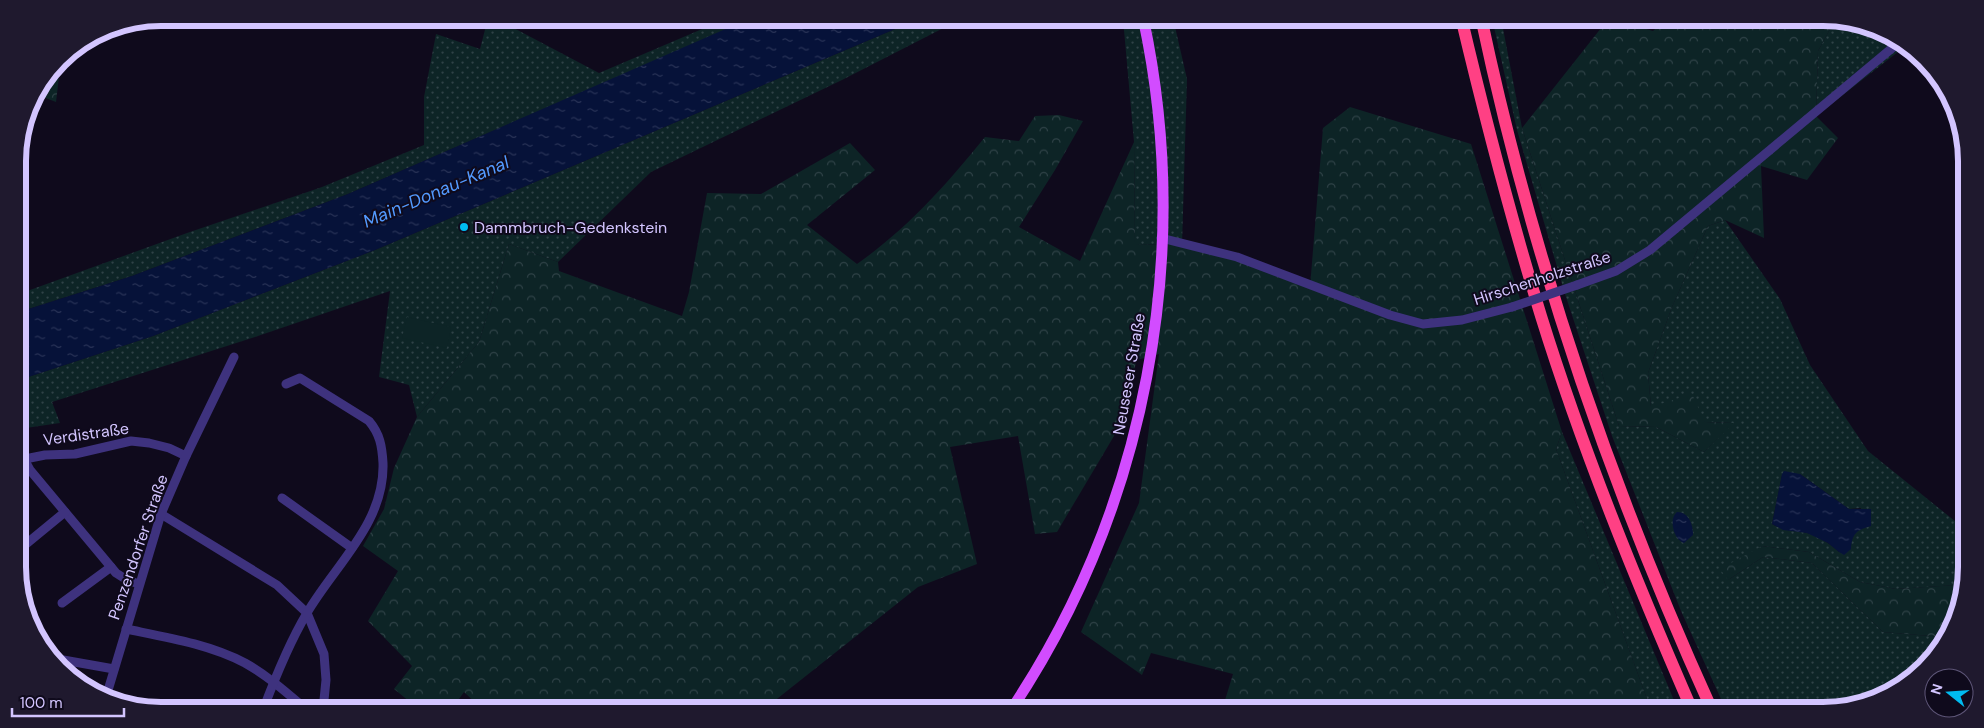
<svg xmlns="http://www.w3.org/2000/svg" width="1984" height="728" font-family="'DM Sans',sans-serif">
<defs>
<pattern id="green-dots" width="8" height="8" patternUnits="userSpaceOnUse" patternTransform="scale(1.25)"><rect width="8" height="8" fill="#0d2426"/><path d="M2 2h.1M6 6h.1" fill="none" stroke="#2f4247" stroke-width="1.8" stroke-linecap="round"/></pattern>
<pattern id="forest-crowns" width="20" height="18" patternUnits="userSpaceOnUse" patternTransform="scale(1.25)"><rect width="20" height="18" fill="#0d2426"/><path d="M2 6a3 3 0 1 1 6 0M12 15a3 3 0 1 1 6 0" fill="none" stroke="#2f4247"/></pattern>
<pattern id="water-ripples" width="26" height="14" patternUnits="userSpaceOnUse" patternTransform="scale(1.25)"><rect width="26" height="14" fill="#061239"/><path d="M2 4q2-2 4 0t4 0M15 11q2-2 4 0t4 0" fill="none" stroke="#293357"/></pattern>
</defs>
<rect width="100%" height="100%" fill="#0f0a1c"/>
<!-- green -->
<g fill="url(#green-dots)" fill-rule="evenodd">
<polygon points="488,18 495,18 599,73 728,18 753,18 348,194 132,276 19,312 19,294 187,233 322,187 424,145 424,97 436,34 480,49"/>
<polygon points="921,18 963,18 842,80 651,172 558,262 509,244 479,342 417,417 409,385 379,377 390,291 255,337 52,402 60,423 19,429 19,380 153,336 375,250"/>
<polygon points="1121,18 1173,18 1187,79 1182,245 1135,244 1134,142 1124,30"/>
<path d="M 1492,18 L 1501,18 L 1522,128 L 1619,426 L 1656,427 L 1704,452 L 1733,423 L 1705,422 L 1651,407 L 1648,373 L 1672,307 L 1708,226 L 1725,220 L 1780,299 L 1810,365 L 1868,451 L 1966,530 L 1966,571 L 1957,585 L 1896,589 L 1860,582 L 1809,552 L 1762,546 L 1728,580 L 1763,557 L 1812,563 L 1883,632 L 1942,637 L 1910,681 L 1832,710 L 1726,710 L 1681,611 L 1612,436 L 1565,294 L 1517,130 ZM 1800,474 L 1849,509 L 1861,508 L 1857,530 L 1851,538 L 1851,549 L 1839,552 C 1830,544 1819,536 1807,533 C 1792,529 1788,533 1772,524 L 1782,475 Z"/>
<polygon points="1835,20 1869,25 1903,48 1816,116 1818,51"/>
<polygon points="1562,432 1668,686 1678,710 1651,710 1556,449"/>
</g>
<!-- forest -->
<g fill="url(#forest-crowns)">
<polygon points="1823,17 1835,20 1818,51 1816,116 1838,138 1807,180 1761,166 1764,238 1725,220 1708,226 1672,307 1648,373 1651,407 1692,394 1705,422 1734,423 1704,452 1656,427 1619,426 1522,128 1609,18 1653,31 1667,18"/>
<polygon points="61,60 56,102 35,94"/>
<path d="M 1350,107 L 1471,144 L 1562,432 L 1556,449 L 1651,710 L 1222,710 L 1233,674 L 1151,653 L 1142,675 L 1081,632 L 1139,503 L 1159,354 L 1137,360 L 1114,436 L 1057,532 L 1035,534 L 1018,436 L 950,447 L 977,564 L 918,587 L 763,710 L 483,710 L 464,692 L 451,710 L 420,710 L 394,689 L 412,666 L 368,621 L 398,571 L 363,546 L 384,509 L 394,468 L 417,417 L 479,342 L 509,244 L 558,262 L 559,271 L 682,316 L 689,292 L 707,193 L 761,194 L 850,143 L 875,170 L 807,225 L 857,264 C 908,228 946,185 985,137 L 1019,141 L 1035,116 L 1059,115 L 1083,121 L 1055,170 L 1019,227 L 1080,261 L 1134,142 L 1135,244 L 1182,245 L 1236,259 L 1310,287 L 1323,128 Z"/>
<polygon points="1762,546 1809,552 1860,582 1896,589 1956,585 1966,571 1959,613 1942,637 1883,632 1812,563 1763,557 1728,580 1720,569"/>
</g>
<!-- pitch -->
<polygon fill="#0d2426" points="407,317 451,327 447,348 402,338"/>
<!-- water -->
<g fill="url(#water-ripples)">
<polygon points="753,17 921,18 375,250 153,336 19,380 19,312 132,276 348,194"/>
<path d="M 1784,471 L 1800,474 L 1849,509 L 1871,509 L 1871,526 C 1857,530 1852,533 1851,549 L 1844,555 L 1839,552 L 1828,543 L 1807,533 L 1783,530 L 1772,524 L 1782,474 Z"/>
<path d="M 1677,512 C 1689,512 1693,525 1693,535 L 1684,543 C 1674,540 1668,519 1677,512 Z"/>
</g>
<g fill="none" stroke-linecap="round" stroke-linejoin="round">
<!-- minor -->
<g stroke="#3e327e" stroke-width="9">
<polyline points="1161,238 1237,257 1390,315 1423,324 1462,320 1512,307"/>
<polyline points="1577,285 1616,271 1650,250 1897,44"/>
<polyline points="24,459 30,470 116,573 127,580 139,584"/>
<polyline points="20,460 45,455 75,454 131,441 149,443 169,448 186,456"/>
<polyline points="282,498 352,548"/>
<polyline points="161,514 277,585 307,613 324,654 326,680 323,710"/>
<polyline points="20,549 65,512"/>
<polyline points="62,603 111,567"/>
<path d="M 126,629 C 165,637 209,644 245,663 C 268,676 287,693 307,710"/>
<polyline points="52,658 114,669"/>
<polyline points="106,697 161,514 186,456 234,357"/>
<path d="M 263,710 C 275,678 289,643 307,613 C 335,565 385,523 383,463 C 382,446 380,434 369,421 L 300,378 L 286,384"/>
</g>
<!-- major -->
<path stroke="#d24cff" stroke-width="11" d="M 1011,710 C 1146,508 1194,255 1143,17"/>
<!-- highway -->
<g stroke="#ff4084" stroke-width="12">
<path d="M 1461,17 C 1485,118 1511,218 1541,316 C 1583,451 1636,581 1692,710"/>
<path d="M 1481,17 C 1532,258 1610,486 1712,710"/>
</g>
<!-- minor-bridge -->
<polyline stroke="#3e327e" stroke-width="9" points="1512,307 1577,285"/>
</g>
<!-- markers -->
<circle fill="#00bbf0" stroke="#0f0a1c" stroke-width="2" cx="464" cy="227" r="5"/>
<g text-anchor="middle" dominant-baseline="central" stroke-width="4" stroke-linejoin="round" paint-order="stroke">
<!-- poi labels -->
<g font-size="16" fill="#d3c5ff" stroke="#0f0a1c" text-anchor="start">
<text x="474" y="227">Dammbruch-Gedenkstein</text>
</g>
<!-- street labels -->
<g font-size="16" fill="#d3c5ff" stroke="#0f0a1c">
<text transform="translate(1542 278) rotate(-18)">Hirschenholzstraße</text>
<text transform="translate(1129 374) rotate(-80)">Neuseser Straße</text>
<text transform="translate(86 434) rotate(-8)">Verdistraße</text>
<text transform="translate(138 547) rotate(-71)">Penzendorfer Straße</text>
</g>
<!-- water labels -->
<g font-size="18" font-style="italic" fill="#539aff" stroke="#0f0a1c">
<text transform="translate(436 192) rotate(-23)">Main-Donau-Kanal</text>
</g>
</g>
<!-- crop -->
<path d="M0 0H1984V728H0ZM161 26H1823A135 135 0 0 1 1958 161V567A135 135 0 0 1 1823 702H161A135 135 0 0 1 26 567V161A135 135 0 0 1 161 26Z" fill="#1f192e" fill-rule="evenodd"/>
<path fill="none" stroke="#d3c5ff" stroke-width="6" d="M161 26H1823A135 135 0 0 1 1958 161V567A135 135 0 0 1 1823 702H161A135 135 0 0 1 26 567V161A135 135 0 0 1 161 26Z"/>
<!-- north arrow -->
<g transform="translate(1949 693) rotate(287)"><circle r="24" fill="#0f0a1c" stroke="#5d5577"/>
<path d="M0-4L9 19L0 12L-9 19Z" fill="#00bbf0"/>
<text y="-8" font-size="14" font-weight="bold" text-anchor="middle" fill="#d3c5ff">N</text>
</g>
<!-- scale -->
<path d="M12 708v8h112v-8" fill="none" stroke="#d3c5ff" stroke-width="2.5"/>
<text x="20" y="708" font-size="15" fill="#d3c5ff" stroke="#0f0a1c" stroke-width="4" paint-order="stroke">100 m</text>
</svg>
